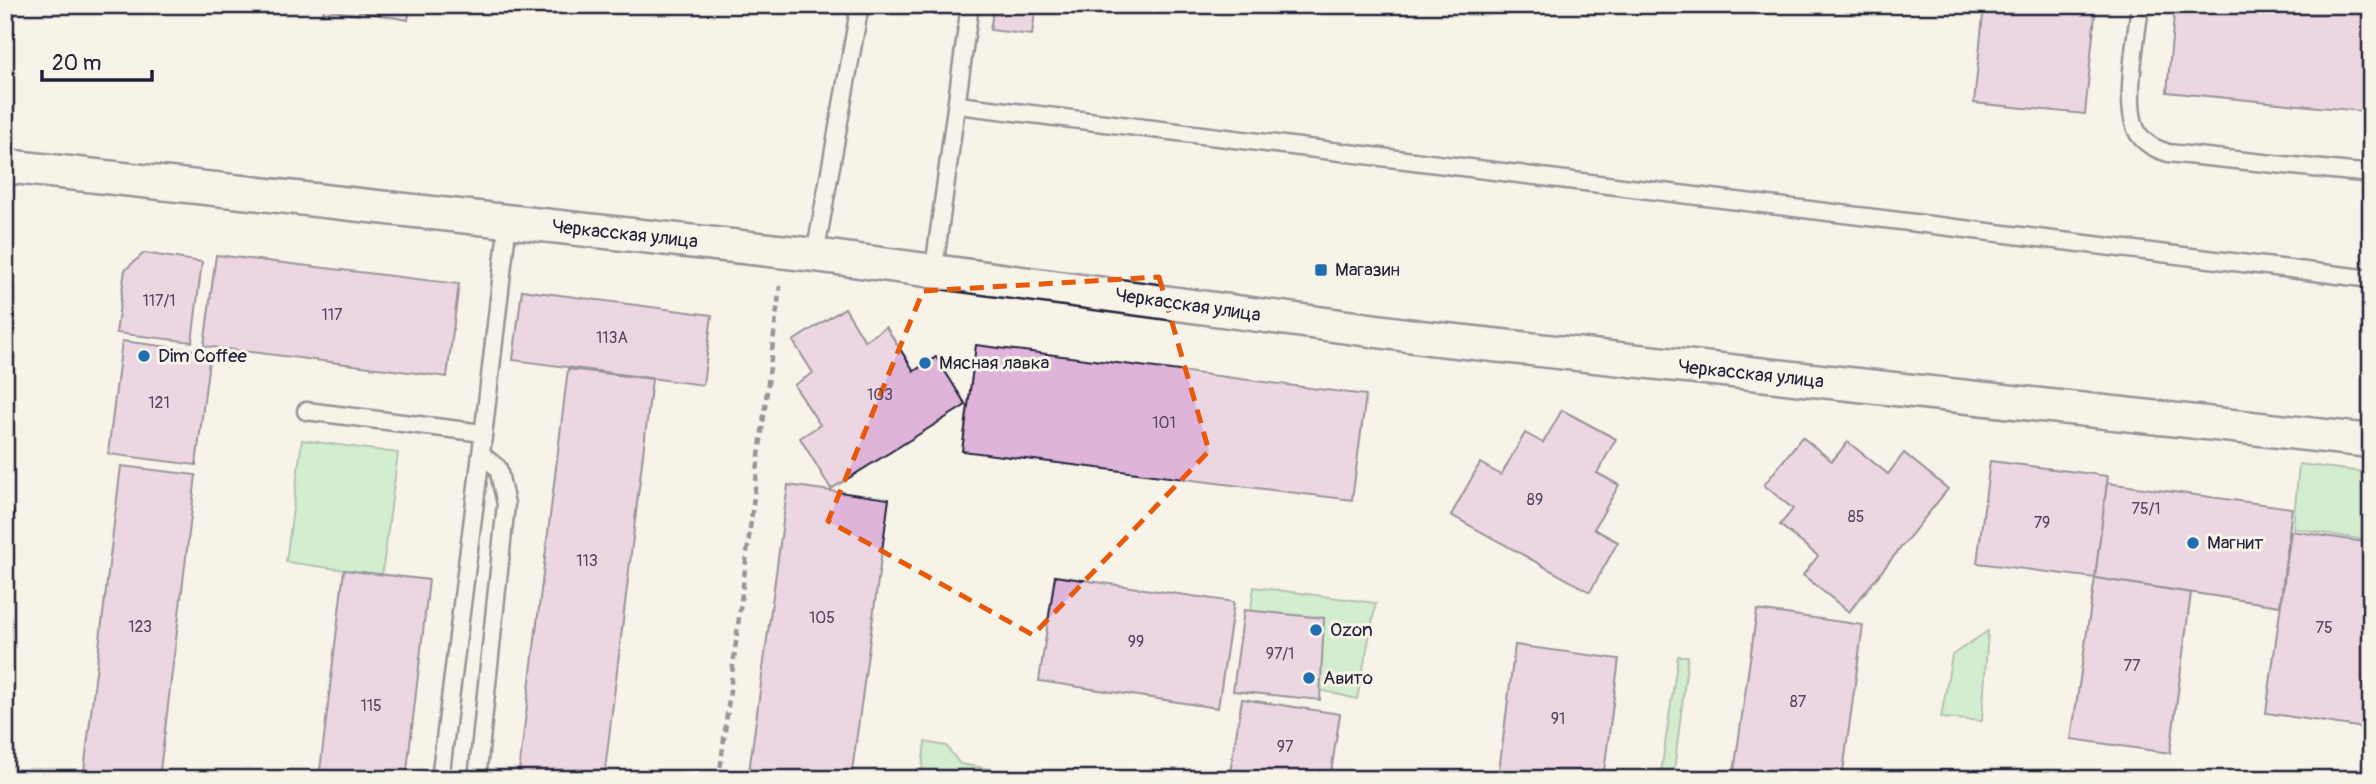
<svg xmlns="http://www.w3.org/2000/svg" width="2376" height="784" font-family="Pangolin,sans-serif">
<rect width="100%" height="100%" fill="#f7f3e8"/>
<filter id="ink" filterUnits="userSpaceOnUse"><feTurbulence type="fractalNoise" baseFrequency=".0143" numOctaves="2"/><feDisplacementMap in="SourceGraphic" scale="14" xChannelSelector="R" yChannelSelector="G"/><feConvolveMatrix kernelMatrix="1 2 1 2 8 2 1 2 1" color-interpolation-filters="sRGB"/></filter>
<g filter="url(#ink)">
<!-- green -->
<g fill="#a6e7b1" stroke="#648476" stroke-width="2">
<polygon points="302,440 398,453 382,575 286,562"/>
<polygon points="2299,464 2371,473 2371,541 2293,528"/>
<polygon points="1254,587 1376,603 1357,699 1242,671"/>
<polygon points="1988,631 1982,721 1941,718 1952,655"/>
<polygon points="1678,656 1688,656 1673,779 1660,779"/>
<polygon points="925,742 946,746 960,764 1051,779 921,779"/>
</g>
<!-- building -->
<g fill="#deb4da" stroke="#22223b" stroke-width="2">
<polygon points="310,5 411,5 408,20 359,11 359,15 334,11 323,14 324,8"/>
<polygon points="994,5 1036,5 1032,35 990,30"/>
<polygon points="1984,5 2096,5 2085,114 1974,103"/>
<polygon points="2175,5 2340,5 2371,8 2371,112 2167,92"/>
<polygon points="144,253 202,262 192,342 116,333 125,270"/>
<polygon points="216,255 459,284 447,377 204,346"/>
<polygon points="522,290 712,315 703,385 513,360"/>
<polygon points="845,308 865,341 886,327 914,371 936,357 966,405 831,489 800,438 820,425 794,385 813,373 793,341"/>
<polygon points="122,341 210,352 196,465 108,454"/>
<polygon points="976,345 1366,395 1352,500 962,451"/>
<polygon points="568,369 652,379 604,779 518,779"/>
<polygon points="1562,410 1616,439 1597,473 1619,485 1594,529 1618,542 1590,592 1451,515 1480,463 1501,475 1525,433 1543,443"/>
<polygon points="1802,437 1832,461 1848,442 1888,474 1904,453 1948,489 1849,612 1803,575 1818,556 1780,525 1793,509 1764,485"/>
<polygon points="1990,461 2108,476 2095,578 1977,563"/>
<polygon points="121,466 196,475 159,779 83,779"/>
<polygon points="2107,483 2292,508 2280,606 2095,578"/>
<polygon points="788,485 889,499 851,779 748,779"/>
<polygon points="5,511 14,512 5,571"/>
<polygon points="2291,531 2371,543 2371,729 2266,713"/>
<polygon points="344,570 429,580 406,779 319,779"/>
<polygon points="1055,576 1234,602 1218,708 1039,681"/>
<polygon points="2095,578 2191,593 2170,753 2071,739"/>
<polygon points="1244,610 1324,618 1320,700 1233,691"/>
<polygon points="1757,610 1863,625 1842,779 1733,779"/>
<polygon points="1515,645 1619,659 1603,779 1498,779"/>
<polygon points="1242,699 1340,714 1330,779 1229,779"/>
</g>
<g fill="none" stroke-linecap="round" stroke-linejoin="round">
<!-- service casing -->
<g stroke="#22223b" stroke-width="21">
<g id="service">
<path d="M 2140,5 C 2137,36 2121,112 2140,136 C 2148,146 2157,149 2168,153 L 2371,174"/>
<polyline points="958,105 2371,279"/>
<polyline points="936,254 970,5"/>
<polyline points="815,255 860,5"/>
<polyline points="306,411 483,433"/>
<polyline points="440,779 481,454 508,221"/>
<polyline points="477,779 506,504 498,468 481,454"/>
</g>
</g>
<!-- minor casing -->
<g stroke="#22223b" stroke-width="37">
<polyline id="minor" points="5,166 815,255 1429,338 2371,441"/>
</g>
<!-- path -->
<polyline stroke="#22223b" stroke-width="4.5" stroke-dasharray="7 5" stroke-linecap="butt" points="719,779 780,286"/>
<!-- service -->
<use href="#service" stroke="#f7f3e8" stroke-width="16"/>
<!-- minor -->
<use href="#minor" stroke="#f7f3e8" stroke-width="32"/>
</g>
</g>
<!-- marked area -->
<path d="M0 0H2376V784H0ZM 1159,277 L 1209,451 L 1033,635 L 828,521 L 923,291 Z" fill="#f7f3e8" fill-opacity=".55" fill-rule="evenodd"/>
<path fill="none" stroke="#e8590c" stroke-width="5" stroke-dasharray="14 9" stroke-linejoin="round" d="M 1159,277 L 1209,451 L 1033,635 L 828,521 L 923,291 Z"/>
<!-- markers -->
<g fill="#1f6fb2" stroke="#f7f3e8" stroke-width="2.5">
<rect x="1314" y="263" width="14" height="14" rx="3.5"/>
<circle cx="144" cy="356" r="7"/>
<circle cx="925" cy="363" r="7"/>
<circle cx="2193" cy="543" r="7"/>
<circle cx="1316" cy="630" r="7"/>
<circle cx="1309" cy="678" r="7"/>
</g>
<g text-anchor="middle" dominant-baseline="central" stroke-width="6" stroke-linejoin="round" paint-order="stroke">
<!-- number labels -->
<g font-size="16" fill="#514663">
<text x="159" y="301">117/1</text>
<text x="332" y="315">117</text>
<text x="612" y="338">113А</text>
<text x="880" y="395">103</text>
<text x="159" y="403">121</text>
<text x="1164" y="423">101</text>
<text x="1535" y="500">89</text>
<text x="2146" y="509">75/1</text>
<text x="1856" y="517">85</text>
<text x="2042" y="523">79</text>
<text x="587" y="561">113</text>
<text x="822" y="618">105</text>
<text x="140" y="627">123</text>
<text x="2324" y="628">75</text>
<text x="1136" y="642">99</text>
<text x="1280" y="654">97/1</text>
<text x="2132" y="666">77</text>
<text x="1798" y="702">87</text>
<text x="371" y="706">115</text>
<text x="1558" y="719">91</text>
<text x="1285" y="747">97</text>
</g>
<!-- street labels -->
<g font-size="19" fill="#22223b" stroke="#f7f3e8">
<text transform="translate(625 234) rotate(6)">Черкасская улица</text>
<text transform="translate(1188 305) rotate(8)">Черкасская улица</text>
<text transform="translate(1751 374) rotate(6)">Черкасская улица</text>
</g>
<!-- poi labels -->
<g font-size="19" fill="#22223b" stroke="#f7f3e8" text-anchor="start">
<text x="1335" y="270">Магазин</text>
<text x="158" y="356">Dim Coffee</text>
<text x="939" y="363">Мясная лавка</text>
<text x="2207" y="543">Магнит</text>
<text x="1330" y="630">Ozon</text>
<text x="1323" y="678">Авито</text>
</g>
</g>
<!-- margin -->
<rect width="2376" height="784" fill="none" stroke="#f7f3e8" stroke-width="28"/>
<rect x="14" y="14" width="2348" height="756" fill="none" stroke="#22223b" stroke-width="2.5" filter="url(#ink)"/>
<!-- scale -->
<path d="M42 70v10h110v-10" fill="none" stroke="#22223b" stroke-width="3.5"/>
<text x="52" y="70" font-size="21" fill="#22223b" stroke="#f7f3e8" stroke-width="5" paint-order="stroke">20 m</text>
</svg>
